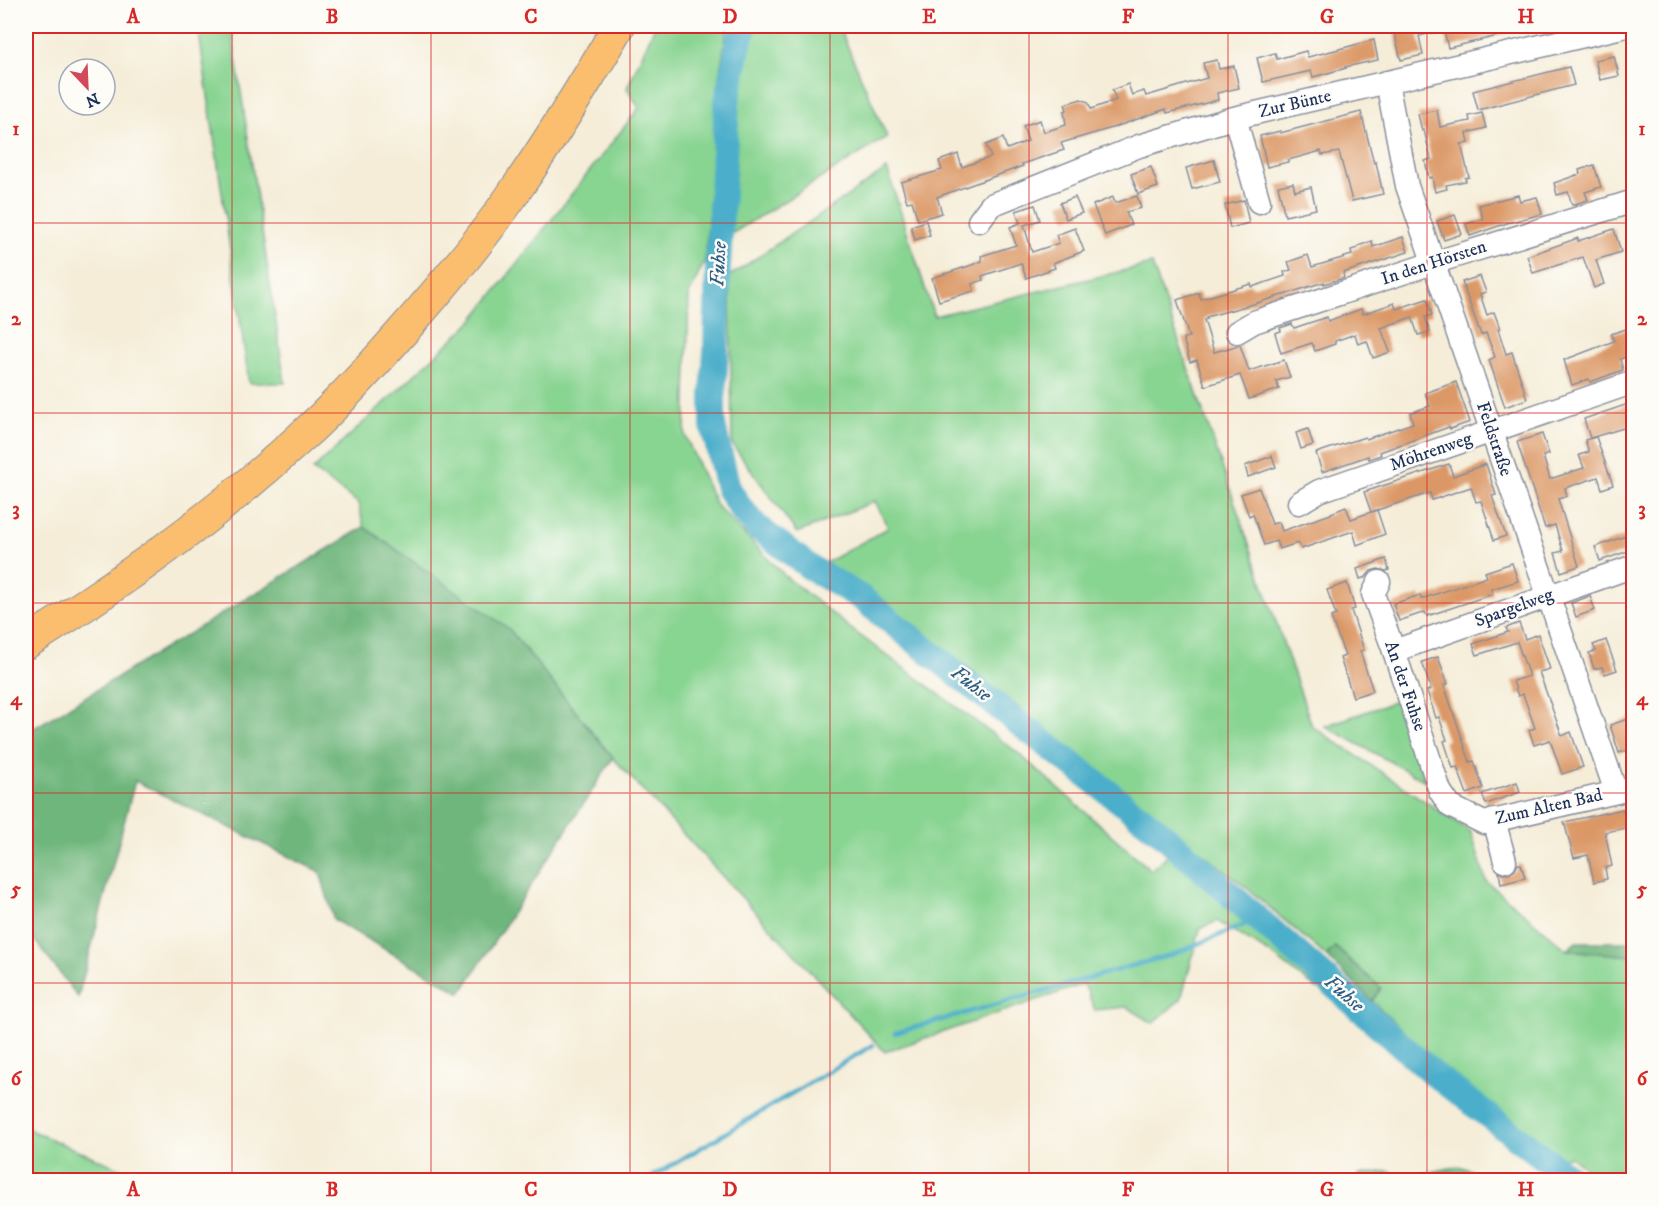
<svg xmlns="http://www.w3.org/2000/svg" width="1659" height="1206" font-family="'IM FELL DW Pica',serif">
<rect width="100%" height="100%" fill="#fdfcf7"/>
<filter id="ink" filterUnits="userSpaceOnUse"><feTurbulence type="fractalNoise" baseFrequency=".0167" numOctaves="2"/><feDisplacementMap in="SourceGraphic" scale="12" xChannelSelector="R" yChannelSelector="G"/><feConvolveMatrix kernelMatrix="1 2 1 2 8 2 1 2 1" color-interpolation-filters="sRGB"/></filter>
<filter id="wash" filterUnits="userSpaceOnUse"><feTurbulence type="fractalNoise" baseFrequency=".008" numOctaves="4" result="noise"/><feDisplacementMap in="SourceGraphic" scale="24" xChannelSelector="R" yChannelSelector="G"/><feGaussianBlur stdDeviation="1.35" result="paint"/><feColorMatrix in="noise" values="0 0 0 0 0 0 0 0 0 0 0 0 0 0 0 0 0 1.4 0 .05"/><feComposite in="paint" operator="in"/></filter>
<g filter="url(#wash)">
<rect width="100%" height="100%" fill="#f5edd8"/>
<!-- green -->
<g fill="#88d491" stroke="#528278" stroke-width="1.5">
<polygon points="198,26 231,26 285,383 249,383"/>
<polygon points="655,26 728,26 719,76 705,261 689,294 685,435 716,505 785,576 850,628 1017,752 1151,870 1170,853 1191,873 1322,983 1317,989 1268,952 1217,921 1200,929 1181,999 1153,1023 1127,1007 1095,1010 1084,984 885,1052 613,758 509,629 364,527 358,503 313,470 473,320 639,108 627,88"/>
<polygon points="753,26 840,26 840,29 887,137 725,238 733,118"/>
<polygon points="887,169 934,316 1152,264 1312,726 1471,832 1486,881 1567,950 1633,956 1633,1180 1601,1180 1570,1156 1564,1158 1445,1071 1372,1001 1381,988 1335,947 1326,956 1248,889 916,626 825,563 888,528 875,501 797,533 732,444 730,276"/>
<polygon points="1397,701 1425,781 1325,726"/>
<polygon points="26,1126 32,1131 147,1180 26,1180"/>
</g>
<!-- forest -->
<g fill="#6eb67b" stroke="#44726c" stroke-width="1.5">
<polygon points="364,527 509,629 613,758 461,993 334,920 320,872 135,781 78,997 26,929 26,733"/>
<polygon points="1576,942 1633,942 1633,956 1567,950"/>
<polygon points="1335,947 1381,988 1372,1001 1326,956"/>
<polygon points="1459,1166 1482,1174 1484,1180 1357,1180 1359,1175 1388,1171 1407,1177"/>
</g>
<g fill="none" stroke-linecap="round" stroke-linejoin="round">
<!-- stream -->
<g stroke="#4baeca" stroke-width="4.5">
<polyline points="895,1033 1174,954 1258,919"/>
<polyline points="26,1179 28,1180"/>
<polyline points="647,1180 873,1045"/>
</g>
<!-- river -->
<polyline stroke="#4baeca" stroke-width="26" points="744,26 739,42 727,101 718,267 716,352 713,394 713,426 728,488 741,509 758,528 811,568 860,597 1021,725 1160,832 1436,1076 1573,1180"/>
</g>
<g id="blocks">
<!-- building -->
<g fill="#db9866">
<polygon points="1399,26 1444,26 1444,29 1460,26 1523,26 1523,30 1448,48 1444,30 1419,36 1423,55 1401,60 1393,27"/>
<polygon points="1374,40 1378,60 1345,67 1346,68 1313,77 1311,71 1263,82 1257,58 1275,53 1277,59 1306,51 1308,57"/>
<polygon points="1614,56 1619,76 1600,80 1595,60"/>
<polygon points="1217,60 1219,69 1234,66 1239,88 1217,93 1218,100 1167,113 1166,109 1112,128 1061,143 1064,150 1022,164 1023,166 937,197 942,213 918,220 912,201 907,202 901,182 942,170 939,161 958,154 962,167 991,157 986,145 1003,138 1007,149 1028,141 1023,126 1040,120 1044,132 1066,125 1064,111 1067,110 1065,104 1081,99 1088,102 1091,109 1116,100 1112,90 1128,84 1132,95 1144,91 1146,96 1207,78 1203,63"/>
<polygon points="1569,67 1574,85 1478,110 1473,91"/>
<polygon points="1437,110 1440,127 1470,121 1469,116 1482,113 1486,128 1467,133 1469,143 1461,144 1469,177 1465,178 1466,181 1446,185 1447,189 1435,192 1432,177 1429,178 1425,161 1431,159 1424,130 1422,131 1418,114"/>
<polygon points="1361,112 1374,163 1376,162 1383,194 1352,201 1339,152 1322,155 1321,151 1288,160 1288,162 1267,167 1260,136 1280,131 1280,133"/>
<polygon points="1214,160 1220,182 1192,189 1186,168"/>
<polygon points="1594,165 1601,187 1585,192 1588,200 1572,205 1568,192 1557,195 1554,183 1580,174 1579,170"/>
<polygon points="1151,167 1158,187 1138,194 1131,174"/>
<polygon points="1293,183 1295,191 1311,187 1316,209 1285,216 1278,186"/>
<polygon points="1518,195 1520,201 1537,197 1542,214 1507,223 1470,236 1466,224 1483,219 1479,205"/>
<polygon points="1137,196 1141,208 1126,212 1131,225 1105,235 1093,205 1113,197 1115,203"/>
<polygon points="1075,197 1082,213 1066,219 1060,203"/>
<polygon points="1244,200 1249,223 1230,228 1225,205"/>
<polygon points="1035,205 1040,220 1024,225 1032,252 1059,243 1056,235 1075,228 1084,251 1053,263 1055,268 1026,278 1021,263 982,276 983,280 972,284 974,291 939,301 932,278 969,266 982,261 981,256 1016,245 1010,227 1020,223 1016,211"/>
<polygon points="1455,215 1462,234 1444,240 1437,221"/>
<polygon points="926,221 930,235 915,240 911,226"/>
<polygon points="1614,229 1621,252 1596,260 1604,284 1594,288 1583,257 1533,273 1527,256 1578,238 1578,241"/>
<polygon points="1403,237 1408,252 1343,273 1344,278 1324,284 1324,282 1257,303 1206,317 1207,319 1204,320 1214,352 1240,345 1249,371 1284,360 1290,377 1276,381 1279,389 1249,399 1240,375 1205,386 1197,360 1190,362 1183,338 1189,337 1177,300 1199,293 1201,299 1251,284 1252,287 1285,276 1284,272 1291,270 1288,262 1308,255 1312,267 1352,255 1351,250 1358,248 1358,246 1372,241 1373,247"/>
<polygon points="1480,276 1486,292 1480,294 1487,315 1494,312 1500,328 1498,329 1506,354 1512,352 1527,399 1505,407 1489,360 1495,357 1486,333 1481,335 1462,282"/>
<polygon points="1427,299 1432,315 1425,317 1430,332 1418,335 1412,317 1381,328 1390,352 1373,358 1367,341 1358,344 1355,334 1335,341 1335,344 1315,351 1312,343 1281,353 1275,333 1281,331 1280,328 1292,324 1294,328 1327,317 1328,321 1361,309 1363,314 1394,303 1396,309"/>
<polygon points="1629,328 1634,340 1634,354 1620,359 1623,370 1590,382 1589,379 1572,385 1564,360 1614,341 1611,334"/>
<polygon points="1456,382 1470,422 1450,429 1449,427 1380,452 1381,455 1369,459 1368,456 1322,472 1316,453 1365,437 1366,439 1413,423 1410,413 1430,406 1425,393"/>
<polygon points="1634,402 1634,425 1590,438 1584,419"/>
<polygon points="1308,429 1313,445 1301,449 1296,433"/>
<polygon points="1542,434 1549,454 1543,456 1550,479 1584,468 1579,455 1589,452 1585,440 1596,437 1613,485 1602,489 1598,477 1565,488 1567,496 1558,499 1579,566 1561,572 1555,553 1563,551 1555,525 1545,528 1517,442"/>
<polygon points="1272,456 1276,467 1248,477 1245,466"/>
<polygon points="1449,464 1453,476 1486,464 1496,495 1492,496 1506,536 1494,540 1481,501 1476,502 1471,487 1432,500 1430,493 1371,512 1364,492"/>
<polygon points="1259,488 1272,524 1279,522 1282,531 1331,514 1331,513 1346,507 1351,519 1377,510 1385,534 1357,545 1353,531 1301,549 1298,543 1279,549 1276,541 1264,545 1253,514 1249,516 1241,494"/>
<polygon points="1634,533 1634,549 1600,561 1595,547"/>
<polygon points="1386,559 1389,570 1386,571 1378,569 1371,571 1366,577 1360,579 1357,569"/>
<polygon points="1512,563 1518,581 1491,589 1493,594 1427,616 1425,612 1399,621 1393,604 1420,595 1421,599 1487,577 1485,572"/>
<polygon points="1347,583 1355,609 1351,610 1364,650 1360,651 1373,691 1353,697 1340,658 1345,656 1331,617 1336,615 1327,590"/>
<polygon points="1590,596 1595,610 1576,617 1571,603"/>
<polygon points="1519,623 1525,639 1538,634 1550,669 1539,672 1562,736 1571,732 1583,767 1562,774 1550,740 1534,745 1529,730 1535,728 1523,694 1518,696 1513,681 1529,676 1517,642 1477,655 1473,644 1508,632 1506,628"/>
<polygon points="1606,640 1617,670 1605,674 1602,667 1594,669 1589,653 1596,651 1593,645"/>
<polygon points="1438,657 1448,684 1444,685 1470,762 1474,761 1483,788 1467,794 1457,767 1453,768 1444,741 1447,740 1439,717 1436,718 1427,691 1431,689 1422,662"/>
<polygon points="1634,717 1634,748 1619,753 1610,725"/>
<polygon points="1517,782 1520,792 1486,804 1482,794"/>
<polygon points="1623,809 1627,828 1605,832 1612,866 1605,868 1607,879 1594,882 1588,855 1574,858 1564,822"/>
<polygon points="1518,864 1521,864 1525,878 1501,884 1499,872 1502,874 1509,874 1515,870"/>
</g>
</g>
</g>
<g filter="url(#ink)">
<use href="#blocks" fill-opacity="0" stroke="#888e9b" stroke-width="1.5"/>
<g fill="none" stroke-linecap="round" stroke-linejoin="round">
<!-- minor casing -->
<g stroke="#888e9b" stroke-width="25">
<g id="minor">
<polyline points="1387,82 1407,186 1616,792"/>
<polyline points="1235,118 1259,202"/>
<polyline points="979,221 991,205 1139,146 1230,119 1626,26"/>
<polyline points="1237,332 1254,322 1433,263 1634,201"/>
<polyline points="1299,503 1319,491 1634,382"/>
<polyline points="1379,582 1373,594 1394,651 1440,791 1450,806 1484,823 1634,788"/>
<polyline points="1394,651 1634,566"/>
<polyline points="1494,820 1505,861"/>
</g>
</g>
<!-- highway casing -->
<g stroke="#888e9b" stroke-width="34">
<path id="highway" d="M 26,643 C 122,583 214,517 298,440 C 335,407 369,370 402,332 C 442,287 481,241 515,191 C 552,137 586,82 619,26"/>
</g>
<!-- minor -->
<use href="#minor" stroke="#fff" stroke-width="22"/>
<!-- highway -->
<use href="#highway" stroke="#fbbe6e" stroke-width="32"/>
</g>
</g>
<!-- grid -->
<path fill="none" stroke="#d62828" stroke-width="1.5" stroke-opacity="0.55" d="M 232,26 L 232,1180M 431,26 L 431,1180M 630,26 L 630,1180M 830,26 L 830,1180M 1029,26 L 1029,1180M 1228,26 L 1228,1180M 1427,26 L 1427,1180M 26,223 L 1634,223M 26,413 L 1634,413M 26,603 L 1634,603M 26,793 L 1634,793M 26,983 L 1634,983"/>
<g text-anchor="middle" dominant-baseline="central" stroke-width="5" stroke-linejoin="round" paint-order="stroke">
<!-- street labels -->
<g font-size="18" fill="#1b2f5e" stroke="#fdfcf7">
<text transform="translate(1295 104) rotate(-13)">Zur Bünte</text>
<text transform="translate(1434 263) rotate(-18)">In den Hörsten</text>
<text transform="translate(1494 439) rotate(71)">Feldstraße</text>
<text transform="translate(1431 452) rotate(-19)">Möhrenweg</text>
<text transform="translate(1514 608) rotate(-20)">Spargelweg</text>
<text transform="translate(1405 686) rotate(71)">An der Fuhse</text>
<text transform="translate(1549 807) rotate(-13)">Zum Alten Bad</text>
</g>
<!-- water labels -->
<g font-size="20" font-style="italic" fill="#2c5b84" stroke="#fdfcf7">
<text transform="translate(719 264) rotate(-87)">Fuhse</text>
<text transform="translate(971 684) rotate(38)">Fuhse</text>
<text transform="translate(1344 994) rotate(41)">Fuhse</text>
</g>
</g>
<!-- margin -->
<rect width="1659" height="1206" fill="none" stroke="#fdfcf7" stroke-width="66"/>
<!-- north arrow -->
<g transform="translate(87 87) rotate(157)"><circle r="28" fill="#fdfcf7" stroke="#a3aaba" stroke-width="1.5"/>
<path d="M0-4.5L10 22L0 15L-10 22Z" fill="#d1495b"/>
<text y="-9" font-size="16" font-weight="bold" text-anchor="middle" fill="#1b2f5e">N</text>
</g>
<rect x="33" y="33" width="1593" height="1140" fill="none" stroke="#d62828" stroke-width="2"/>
<g font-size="20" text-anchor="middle" font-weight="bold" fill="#d62828">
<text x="133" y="23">A</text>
<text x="332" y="23">B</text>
<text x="531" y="23">C</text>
<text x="730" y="23">D</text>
<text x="929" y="23">E</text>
<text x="1128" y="23">F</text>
<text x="1327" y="23">G</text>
<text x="1526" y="23">H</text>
<text x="16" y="135">1</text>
<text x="1642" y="135">1</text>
<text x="16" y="325">2</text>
<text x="1642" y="325">2</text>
<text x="16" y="515">3</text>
<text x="1642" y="515">3</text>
<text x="16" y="705">4</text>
<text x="1642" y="705">4</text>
<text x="16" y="895">5</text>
<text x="1642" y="895">5</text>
<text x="16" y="1085">6</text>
<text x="1642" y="1085">6</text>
<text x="133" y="1196">A</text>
<text x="332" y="1196">B</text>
<text x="531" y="1196">C</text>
<text x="730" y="1196">D</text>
<text x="929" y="1196">E</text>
<text x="1128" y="1196">F</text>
<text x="1327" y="1196">G</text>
<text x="1526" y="1196">H</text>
</g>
</svg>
